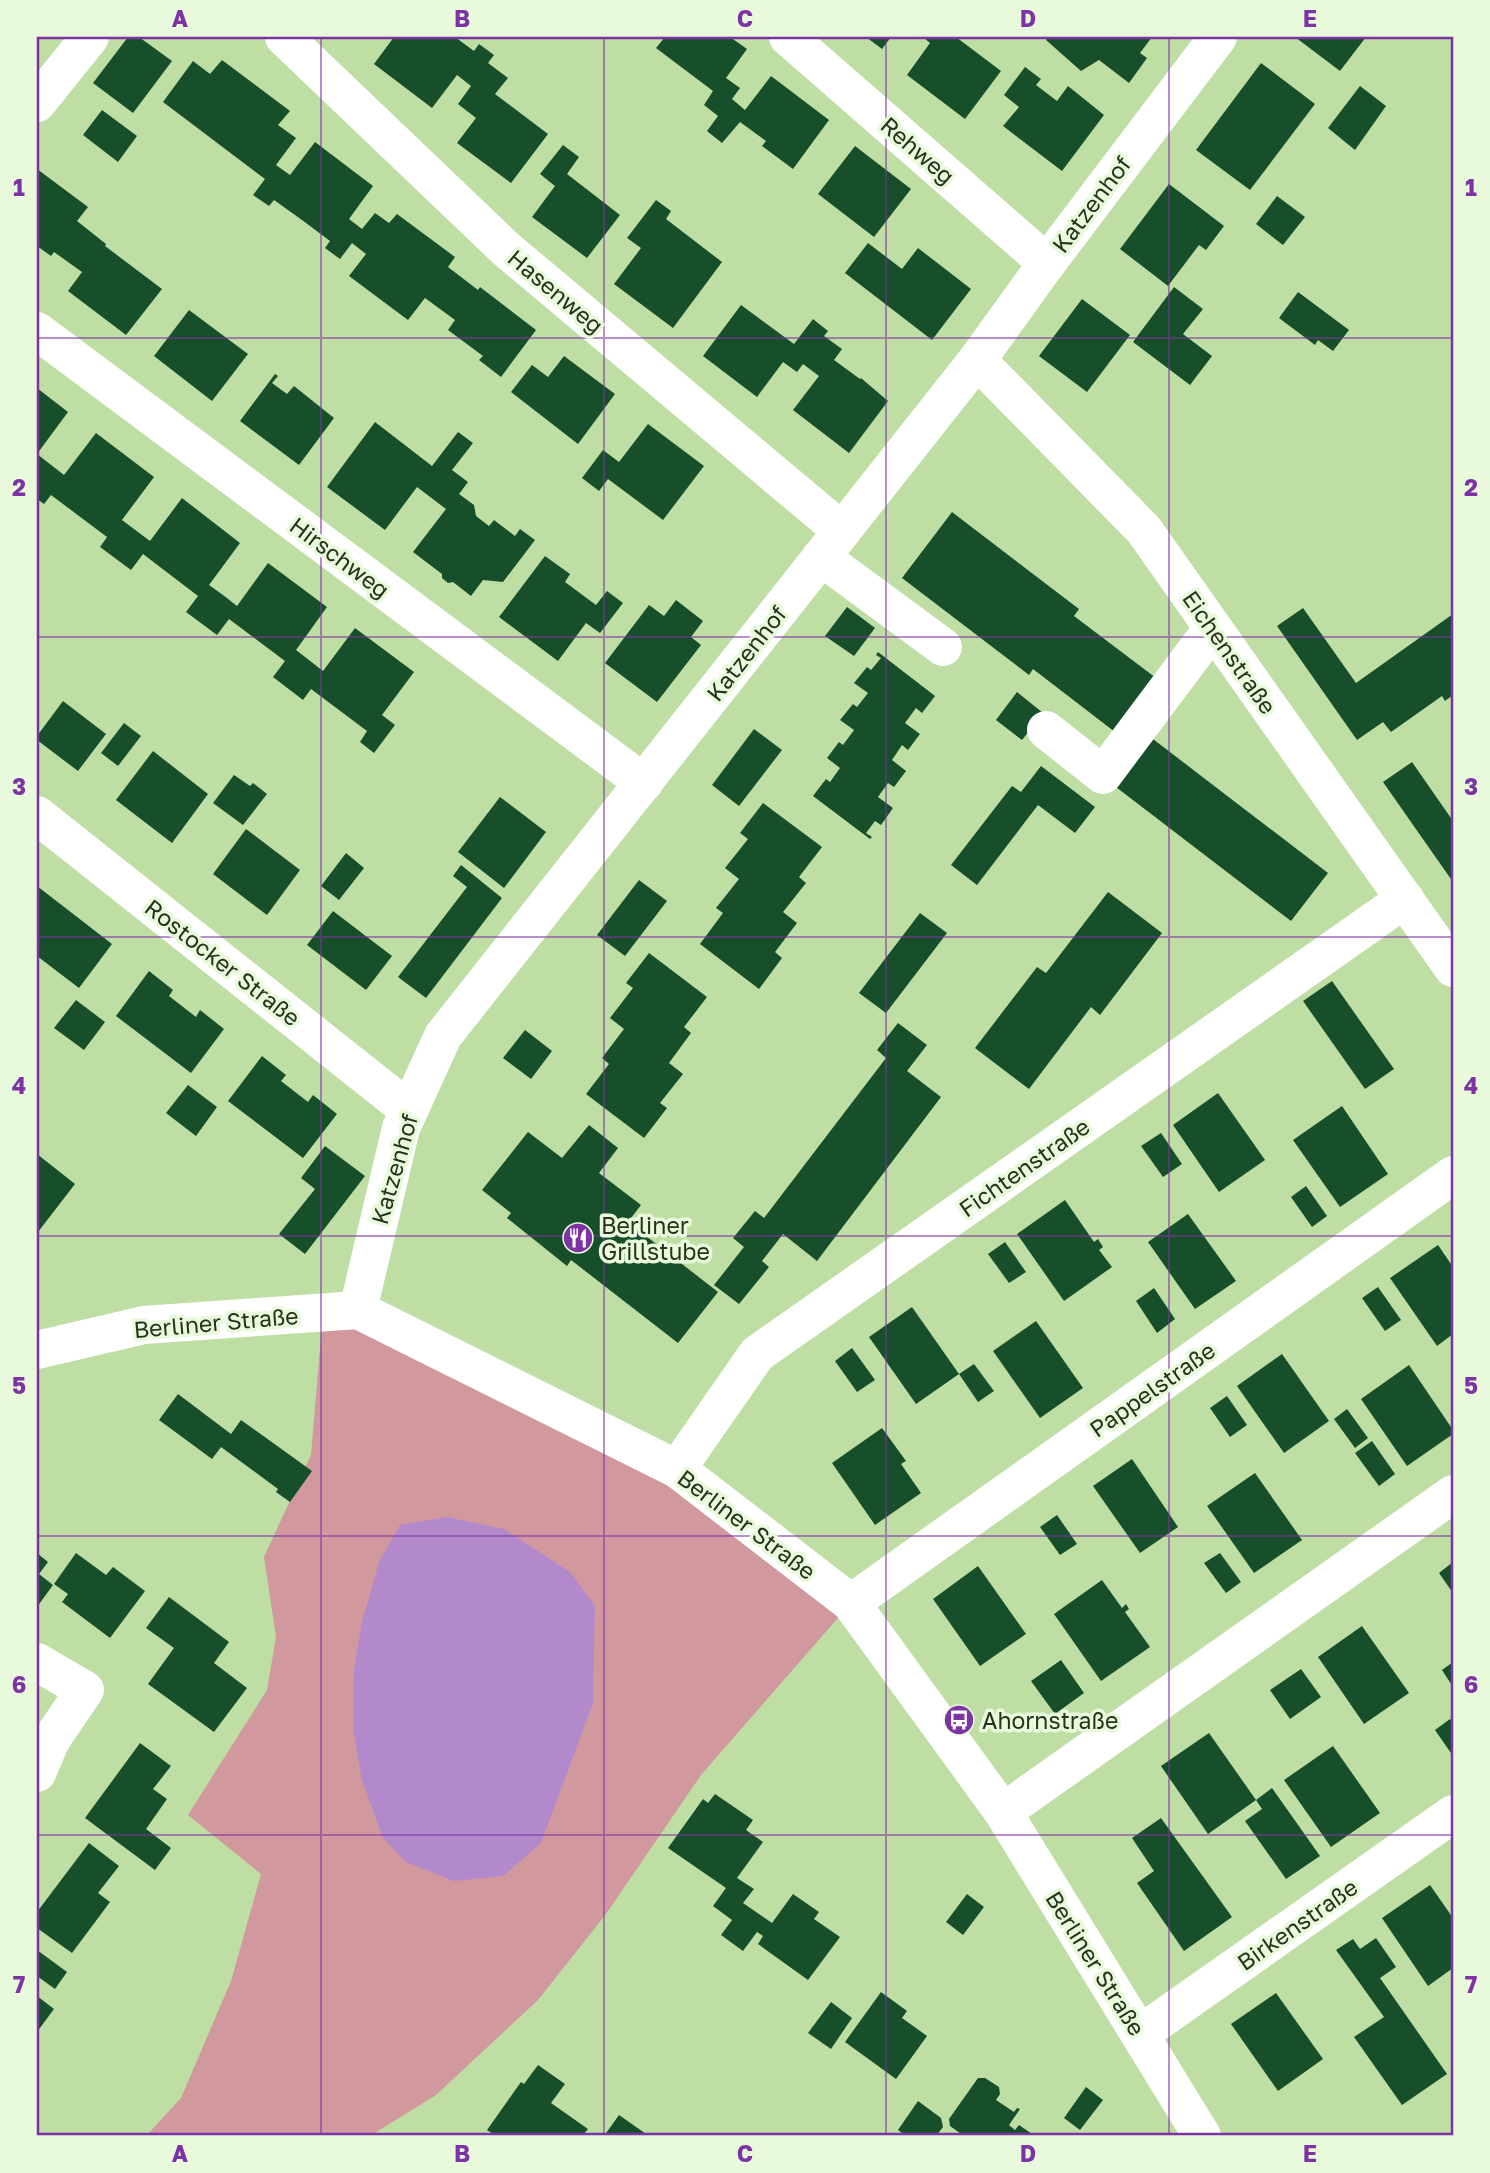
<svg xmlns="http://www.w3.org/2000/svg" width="1490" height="2173" font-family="'Golos Text',sans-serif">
<rect width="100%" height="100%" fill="#bedea4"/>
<!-- green -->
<polygon fill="#d1989e" points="323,1313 677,1469 851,1603 701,1775 606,1914 538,2000 436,2095 370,2136 146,2136 181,2098 231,1981 261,1874 188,1815 267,1690 276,1637 264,1557 311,1455"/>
<!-- water -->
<polygon fill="#b28acc" points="447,1517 504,1529 570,1572 595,1606 593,1703 541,1843 503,1876 454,1881 406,1862 383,1838 362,1780 353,1728 354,1670 362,1622 379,1562 400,1525"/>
<!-- building -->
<g fill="#184f2b">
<polygon points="128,37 139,37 172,61 133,113 93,83"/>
<polygon points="394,37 455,37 474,51 479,44 494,55 488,63 508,78 495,94 548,134 511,183 457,143 476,118 458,104 471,86 457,75 432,108 374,64"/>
<polygon points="665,37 730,37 747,49 726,78 740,88 732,99 745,110 771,76 829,120 793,169 762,146 766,141 740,122 722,143 707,131 718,116 704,105 713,91 656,48"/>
<polygon points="866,37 891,37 882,49"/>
<polygon points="923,37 956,37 1001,71 965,119 907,75 930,43"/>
<polygon points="1048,37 1152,37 1140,53 1147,58 1129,83 1099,60 1081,71 1046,40"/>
<polygon points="1295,37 1366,37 1340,71"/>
<polygon points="222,60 290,111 278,125 296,138 276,165 290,175 315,142 373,186 349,219 362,229 375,213 389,223 397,214 455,257 448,267 478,290 480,287 536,330 501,377 479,360 483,356 448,330 455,320 425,298 408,320 349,276 366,254 352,243 340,259 325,248 330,241 302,220 274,200 269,206 253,195 265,179 163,102 193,61 210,74"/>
<polygon points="1261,63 1315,104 1250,190 1196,150"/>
<polygon points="1025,67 1041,79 1036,85 1057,101 1068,86 1104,115 1062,171 1003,126 1019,107 1004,95"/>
<polygon points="1360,86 1386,106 1355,150 1328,128"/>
<polygon points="102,110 137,136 118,162 83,135"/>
<polygon points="563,145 579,157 567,174 620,215 587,258 532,217 555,186 540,174"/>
<polygon points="855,146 911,189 874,237 818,194"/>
<polygon points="37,169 88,207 77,221 106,244 105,246 162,289 126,335 68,291 82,272 54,252 51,256 37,246"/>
<polygon points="1169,184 1224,226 1206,250 1199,245 1168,286 1120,249"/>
<polygon points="1277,196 1305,217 1283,245 1256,224"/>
<polygon points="656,200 671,211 666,219 722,262 673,328 614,284 641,248 627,238"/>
<polygon points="868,243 902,269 918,248 971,289 932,340 845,273"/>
<polygon points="1174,287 1203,309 1183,334 1212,356 1190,385 1133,342"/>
<polygon points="1298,292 1349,330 1333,351 1318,340 1315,345 1279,318"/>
<polygon points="1082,299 1130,335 1087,392 1039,356"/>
<polygon points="741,305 794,344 813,319 828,331 824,336 842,349 834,360 860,379 861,378 888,401 849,453 793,410 819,376 803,364 797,372 783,362 757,397 703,356"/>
<polygon points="189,310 248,354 212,401 154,356"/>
<polygon points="564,356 615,394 578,444 511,392 532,365 548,377"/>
<polygon points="275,374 278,376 272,383 287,394 294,386 334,418 299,465 240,421"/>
<polygon points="37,388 68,412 37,454"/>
<polygon points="375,422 432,466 458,432 473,443 452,470 468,482 459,494 474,505 476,516 489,526 494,520 515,536 520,529 535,540 503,582 483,580 471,596 453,582 448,583 442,578 442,574 413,552 446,509 417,487 385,530 327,487"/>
<polygon points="648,424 704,466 663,520 608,479 599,491 582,478 603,450 619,462"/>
<polygon points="96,433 154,477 122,520 150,541 182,498 240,543 209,585 223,595 237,606 268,563 327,607 296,650 323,671 355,628 414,672 382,715 395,725 374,753 360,742 367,731 311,689 303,700 273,677 285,661 229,619 217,635 186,612 198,596 143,554 131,570 100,547 107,537 51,495 44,504 37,499 37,454 64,475"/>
<polygon points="952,512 1079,609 1074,616 1156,678 1115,732 1033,669 1029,675 902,578"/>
<polygon points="545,556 570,574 565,582 596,605 607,591 623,603 600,633 586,623 558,661 499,617"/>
<polygon points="676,600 703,621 691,637 701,645 657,702 605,663 649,605 664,616"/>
<polygon points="847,607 875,628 854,656 825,636"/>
<polygon points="1303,608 1356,683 1453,614 1453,695 1445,701 1442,696 1391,732 1383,722 1357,740 1277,626"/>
<polygon points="878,652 935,696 922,713 916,708 905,723 920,734 908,750 902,745 892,760 906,771 894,787 888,783 878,797 893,808 881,825 875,821 866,833 872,837 870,839 813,796 826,779 830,782 840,768 827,758 839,742 843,745 854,730 840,720 853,704 857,707 868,693 854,683 867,667 871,670 881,658 876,655"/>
<polygon points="1017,692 1043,713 1022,740 996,720"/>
<polygon points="63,701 106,734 78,771 37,740 37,736"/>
<polygon points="124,723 141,736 118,766 101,753"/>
<polygon points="754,729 782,750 739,806 712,785"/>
<polygon points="1149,736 1328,873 1291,921 1112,784"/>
<polygon points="153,751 208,794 172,843 116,800"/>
<polygon points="1412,762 1453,821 1453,882 1383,782"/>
<polygon points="1041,766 1095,807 1075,833 1038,805 977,885 951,865 1012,786 1021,792"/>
<polygon points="234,775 250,786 253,783 267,794 243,825 213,803"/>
<polygon points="500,797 546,832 504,888 458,852"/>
<polygon points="763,803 822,847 799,877 806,883 783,912 797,923 775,952 782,958 759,989 700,944 723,913 716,908 739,879 725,868 748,839 740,833"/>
<polygon points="246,829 300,870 267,915 213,874"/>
<polygon points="346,853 364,868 339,900 321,886"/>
<polygon points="461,865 502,898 426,998 398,977 467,887 453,876"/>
<polygon points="639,880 667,901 625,956 597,935"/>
<polygon points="37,886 112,944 79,988 37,956"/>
<polygon points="1108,892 1162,933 1100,1015 1091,1007 1029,1089 975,1048 1037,967 1046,973"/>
<polygon points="333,911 392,956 366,990 307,945"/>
<polygon points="920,913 947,933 886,1013 859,993"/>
<polygon points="649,953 707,997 684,1027 691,1033 669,1063 683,1074 660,1103 667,1108 644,1138 586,1094 609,1064 602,1058 624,1029 610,1018 633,988 626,983"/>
<polygon points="149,971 173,990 169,996 196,1017 200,1010 224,1029 191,1073 116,1016"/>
<polygon points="1332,981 1394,1069 1365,1089 1303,1001"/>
<polygon points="76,1000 105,1022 84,1050 54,1028"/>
<polygon points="898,1023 927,1045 907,1071 941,1097 817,1261 783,1234 762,1261 769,1267 739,1304 714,1285 744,1247 733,1238 755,1211 764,1218 886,1058 877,1050"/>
<polygon points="525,1030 552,1051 531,1079 503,1058"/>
<polygon points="262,1056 286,1075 281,1081 308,1102 313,1095 337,1114 303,1158 228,1101"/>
<polygon points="188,1085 217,1107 196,1136 166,1113"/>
<polygon points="1218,1093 1265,1160 1219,1192 1173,1125"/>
<polygon points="1342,1106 1388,1174 1340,1207 1293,1140"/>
<polygon points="589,1125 618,1148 599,1173 641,1205 628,1222 718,1292 678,1343 571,1260 567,1266 507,1218 511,1213 482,1190 528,1132 562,1158"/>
<polygon points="1161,1133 1182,1164 1163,1177 1141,1146"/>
<polygon points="325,1146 365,1176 305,1254 279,1234 315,1189 301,1178"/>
<polygon points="37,1154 75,1184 38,1232 37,1231"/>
<polygon points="1306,1186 1327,1216 1312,1227 1291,1197"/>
<polygon points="1065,1200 1094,1242 1098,1239 1103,1247 1099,1250 1112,1267 1064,1301 1017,1234"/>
<polygon points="1188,1214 1236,1281 1195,1309 1148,1242"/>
<polygon points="1005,1242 1026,1272 1009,1283 988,1254"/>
<polygon points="1438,1245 1453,1267 1453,1334 1437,1346 1390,1278"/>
<polygon points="1378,1287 1401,1320 1385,1331 1362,1298"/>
<polygon points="1154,1288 1175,1319 1157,1333 1136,1301"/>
<polygon points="912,1307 959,1374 916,1404 869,1337"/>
<polygon points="1036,1321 1083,1388 1040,1418 993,1351"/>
<polygon points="852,1348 875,1380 857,1392 835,1361"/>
<polygon points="1282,1354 1329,1421 1284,1453 1237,1386"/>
<polygon points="974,1364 994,1391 978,1402 959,1374"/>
<polygon points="1409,1365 1453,1430 1453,1434 1407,1466 1361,1399"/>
<polygon points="178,1394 231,1434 241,1420 312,1471 290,1502 276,1492 278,1489 221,1447 212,1459 159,1420"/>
<polygon points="1227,1396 1247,1425 1230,1437 1210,1408"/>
<polygon points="1347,1409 1368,1438 1355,1448 1334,1419"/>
<polygon points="882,1428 906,1461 901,1464 921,1493 875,1525 832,1463"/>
<polygon points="1372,1441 1395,1474 1379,1486 1355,1453"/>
<polygon points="1132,1459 1178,1527 1140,1553 1093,1486"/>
<polygon points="1255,1473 1302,1540 1254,1573 1207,1506"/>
<polygon points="1057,1515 1077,1544 1060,1555 1040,1527"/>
<polygon points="37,1553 48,1562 39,1574 53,1585 37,1607"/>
<polygon points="76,1553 106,1575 113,1567 145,1591 110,1638 62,1602 68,1594 54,1584"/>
<polygon points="1220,1553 1241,1582 1226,1593 1204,1563"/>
<polygon points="1453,1562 1453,1593 1439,1573"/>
<polygon points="978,1566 1026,1634 980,1666 933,1599"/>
<polygon points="1102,1580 1122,1608 1126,1604 1129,1609 1125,1612 1150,1647 1101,1681 1054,1614"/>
<polygon points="169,1597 229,1642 214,1663 247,1688 214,1732 148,1684 174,1648 146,1628"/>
<polygon points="1362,1626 1409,1693 1364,1724 1318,1657"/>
<polygon points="1061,1660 1084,1693 1055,1714 1031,1681"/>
<polygon points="1453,1662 1453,1687 1442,1670"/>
<polygon points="1301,1669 1321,1697 1290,1719 1270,1690"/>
<polygon points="1450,1719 1453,1723 1453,1756 1435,1730"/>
<polygon points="1209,1733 1256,1800 1208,1834 1161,1766"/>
<polygon points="140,1743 171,1766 153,1789 167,1799 146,1829 171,1848 155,1870 85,1818"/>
<polygon points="1333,1746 1380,1813 1331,1847 1284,1780"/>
<polygon points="1272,1788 1320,1856 1286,1879 1245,1821 1262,1809 1256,1800"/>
<polygon points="715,1794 753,1820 746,1830 763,1842 737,1878 754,1889 743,1903 772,1923 793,1894 819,1912 814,1919 840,1937 808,1980 758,1944 763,1936 757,1932 743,1951 721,1935 732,1920 713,1906 726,1888 668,1848 703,1799 708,1803"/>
<polygon points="1161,1818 1232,1917 1184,1951 1137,1883 1154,1871 1132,1838"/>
<polygon points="89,1843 119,1866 98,1893 110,1902 72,1953 37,1928 37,1912"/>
<polygon points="1430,1885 1453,1918 1453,1968 1428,1986 1382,1918"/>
<polygon points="967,1894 984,1907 963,1935 946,1922"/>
<polygon points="1376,1938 1396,1967 1380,1978 1447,2074 1402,2105 1354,2037 1384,2017 1336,1950 1353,1939 1360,1949"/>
<polygon points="37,1950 67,1972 55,1989 37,1976"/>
<polygon points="881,1992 907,2011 902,2018 927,2036 896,2079 845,2042"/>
<polygon points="1276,1993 1323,2059 1278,2091 1231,2024"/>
<polygon points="37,1996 54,2009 37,2032"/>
<polygon points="831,2002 852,2018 831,2049 808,2033"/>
<polygon points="538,2065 565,2084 551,2103 588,2129 582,2136 496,2136 487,2130 521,2082 524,2084"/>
<polygon points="978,2078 985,2078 999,2087 1000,2094 996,2100 1014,2112 1017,2108 1020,2109 1009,2125 1015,2130 1019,2125 1035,2136 964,2136 950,2126 949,2119"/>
<polygon points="1086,2087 1103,2100 1080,2130 1064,2118"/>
<polygon points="918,2101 941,2118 943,2127 936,2136 906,2136 898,2130"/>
<polygon points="619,2115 649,2136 604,2136"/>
</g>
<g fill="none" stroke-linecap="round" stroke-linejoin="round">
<!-- minor -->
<g stroke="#fff" stroke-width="38">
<polyline points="284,37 506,249 842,531"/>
<polyline points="788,37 1047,263"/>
<polyline points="37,103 90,37"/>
<polyline points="37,331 644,783"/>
<polyline points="977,360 1144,530 1453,968"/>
<polyline points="821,557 943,647"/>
<polyline points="1046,730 1103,775 1213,628"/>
<polyline points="37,815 409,1110"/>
<polyline points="358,1310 401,1128 443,1036 977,360 1047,263 1218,37"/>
<polyline points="37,1350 144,1325 358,1310 677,1469 851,1603 1003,1812 1202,2136"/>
<polyline points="677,1469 757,1354 1405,899"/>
<polyline points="851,1603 1453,1175"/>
<polyline points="37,1662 85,1690 51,1740 37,1773"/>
<polyline points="1003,1812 1453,1494"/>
<polyline points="1140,2034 1453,1814"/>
</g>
</g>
<!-- grid -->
<path fill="none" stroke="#7d33a4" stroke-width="2" stroke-opacity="0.55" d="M 321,37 L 321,2136M 604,37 L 604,2136M 886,37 L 886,2136M 1169,37 L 1169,2136M 37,338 L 1453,338M 37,637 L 1453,637M 37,937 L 1453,937M 37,1236 L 1453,1236M 37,1536 L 1453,1536M 37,1835 L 1453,1835"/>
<!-- icons -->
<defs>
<g id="restaurant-disc" transform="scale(1.575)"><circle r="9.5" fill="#7d33a4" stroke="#e8f9dc"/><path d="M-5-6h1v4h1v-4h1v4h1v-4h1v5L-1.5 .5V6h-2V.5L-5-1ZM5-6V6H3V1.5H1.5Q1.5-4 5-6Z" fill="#fff"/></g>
<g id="bus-disc" transform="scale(1.575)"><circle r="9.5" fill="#7d33a4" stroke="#e8f9dc"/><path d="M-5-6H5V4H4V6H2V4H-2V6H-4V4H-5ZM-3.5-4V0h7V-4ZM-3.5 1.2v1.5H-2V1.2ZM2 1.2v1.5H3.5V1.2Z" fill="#fff"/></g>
</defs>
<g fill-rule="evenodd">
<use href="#restaurant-disc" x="578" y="1238"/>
<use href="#bus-disc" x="959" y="1720"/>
</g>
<g text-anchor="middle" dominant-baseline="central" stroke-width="7" stroke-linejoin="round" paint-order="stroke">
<!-- street labels -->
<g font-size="23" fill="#27331c" stroke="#e8f9dc">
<text transform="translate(918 150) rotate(41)">Rehweg</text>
<text transform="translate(1091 204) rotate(-53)">Katzenhof</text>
<text transform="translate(556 291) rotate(40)">Hasenweg</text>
<text transform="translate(340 557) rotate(37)">Hirschweg</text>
<text transform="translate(1230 652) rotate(55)">Eichenstraße</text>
<text transform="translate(746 653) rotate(-52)">Katzenhof</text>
<text transform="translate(223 962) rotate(38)">Rostocker Straße</text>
<text transform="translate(1024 1167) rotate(-35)">Fichtenstraße</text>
<text transform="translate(394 1169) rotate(-74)">Katzenhof</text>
<text transform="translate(216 1322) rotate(-5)">Berliner Straße</text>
<text transform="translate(1152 1389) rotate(-35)">Pappelstraße</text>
<text transform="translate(747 1524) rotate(37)">Berliner Straße</text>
<text transform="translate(1297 1924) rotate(-35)">Birkenstraße</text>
<text transform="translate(1096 1963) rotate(58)">Berliner Straße</text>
</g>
<!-- poi labels -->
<g font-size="23" fill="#27331c" stroke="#e8f9dc" text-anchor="start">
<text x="601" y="1225">Berliner<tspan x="601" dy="26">Grillstube</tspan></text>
<text x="982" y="1720">Ahornstraße</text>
</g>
</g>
<!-- border -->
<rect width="1490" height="2173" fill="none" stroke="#e8f9dc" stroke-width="77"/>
<rect x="38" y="38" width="1414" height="2096" fill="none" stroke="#7d33a4" stroke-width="2.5"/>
<g font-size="23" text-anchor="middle" font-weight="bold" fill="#7d33a4">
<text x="180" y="27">A</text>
<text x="462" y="27">B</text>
<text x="745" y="27">C</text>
<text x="1028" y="27">D</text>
<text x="1310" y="27">E</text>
<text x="19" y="196">1</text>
<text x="1471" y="196">1</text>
<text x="19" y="496">2</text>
<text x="1471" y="496">2</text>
<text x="19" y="795">3</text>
<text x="1471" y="795">3</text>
<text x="19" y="1094">4</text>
<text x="1471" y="1094">4</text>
<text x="19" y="1394">5</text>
<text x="1471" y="1394">5</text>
<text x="19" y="1693">6</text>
<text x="1471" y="1693">6</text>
<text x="19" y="1993">7</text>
<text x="1471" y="1993">7</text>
<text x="180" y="2162">A</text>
<text x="462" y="2162">B</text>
<text x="745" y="2162">C</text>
<text x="1028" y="2162">D</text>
<text x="1310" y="2162">E</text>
</g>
</svg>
